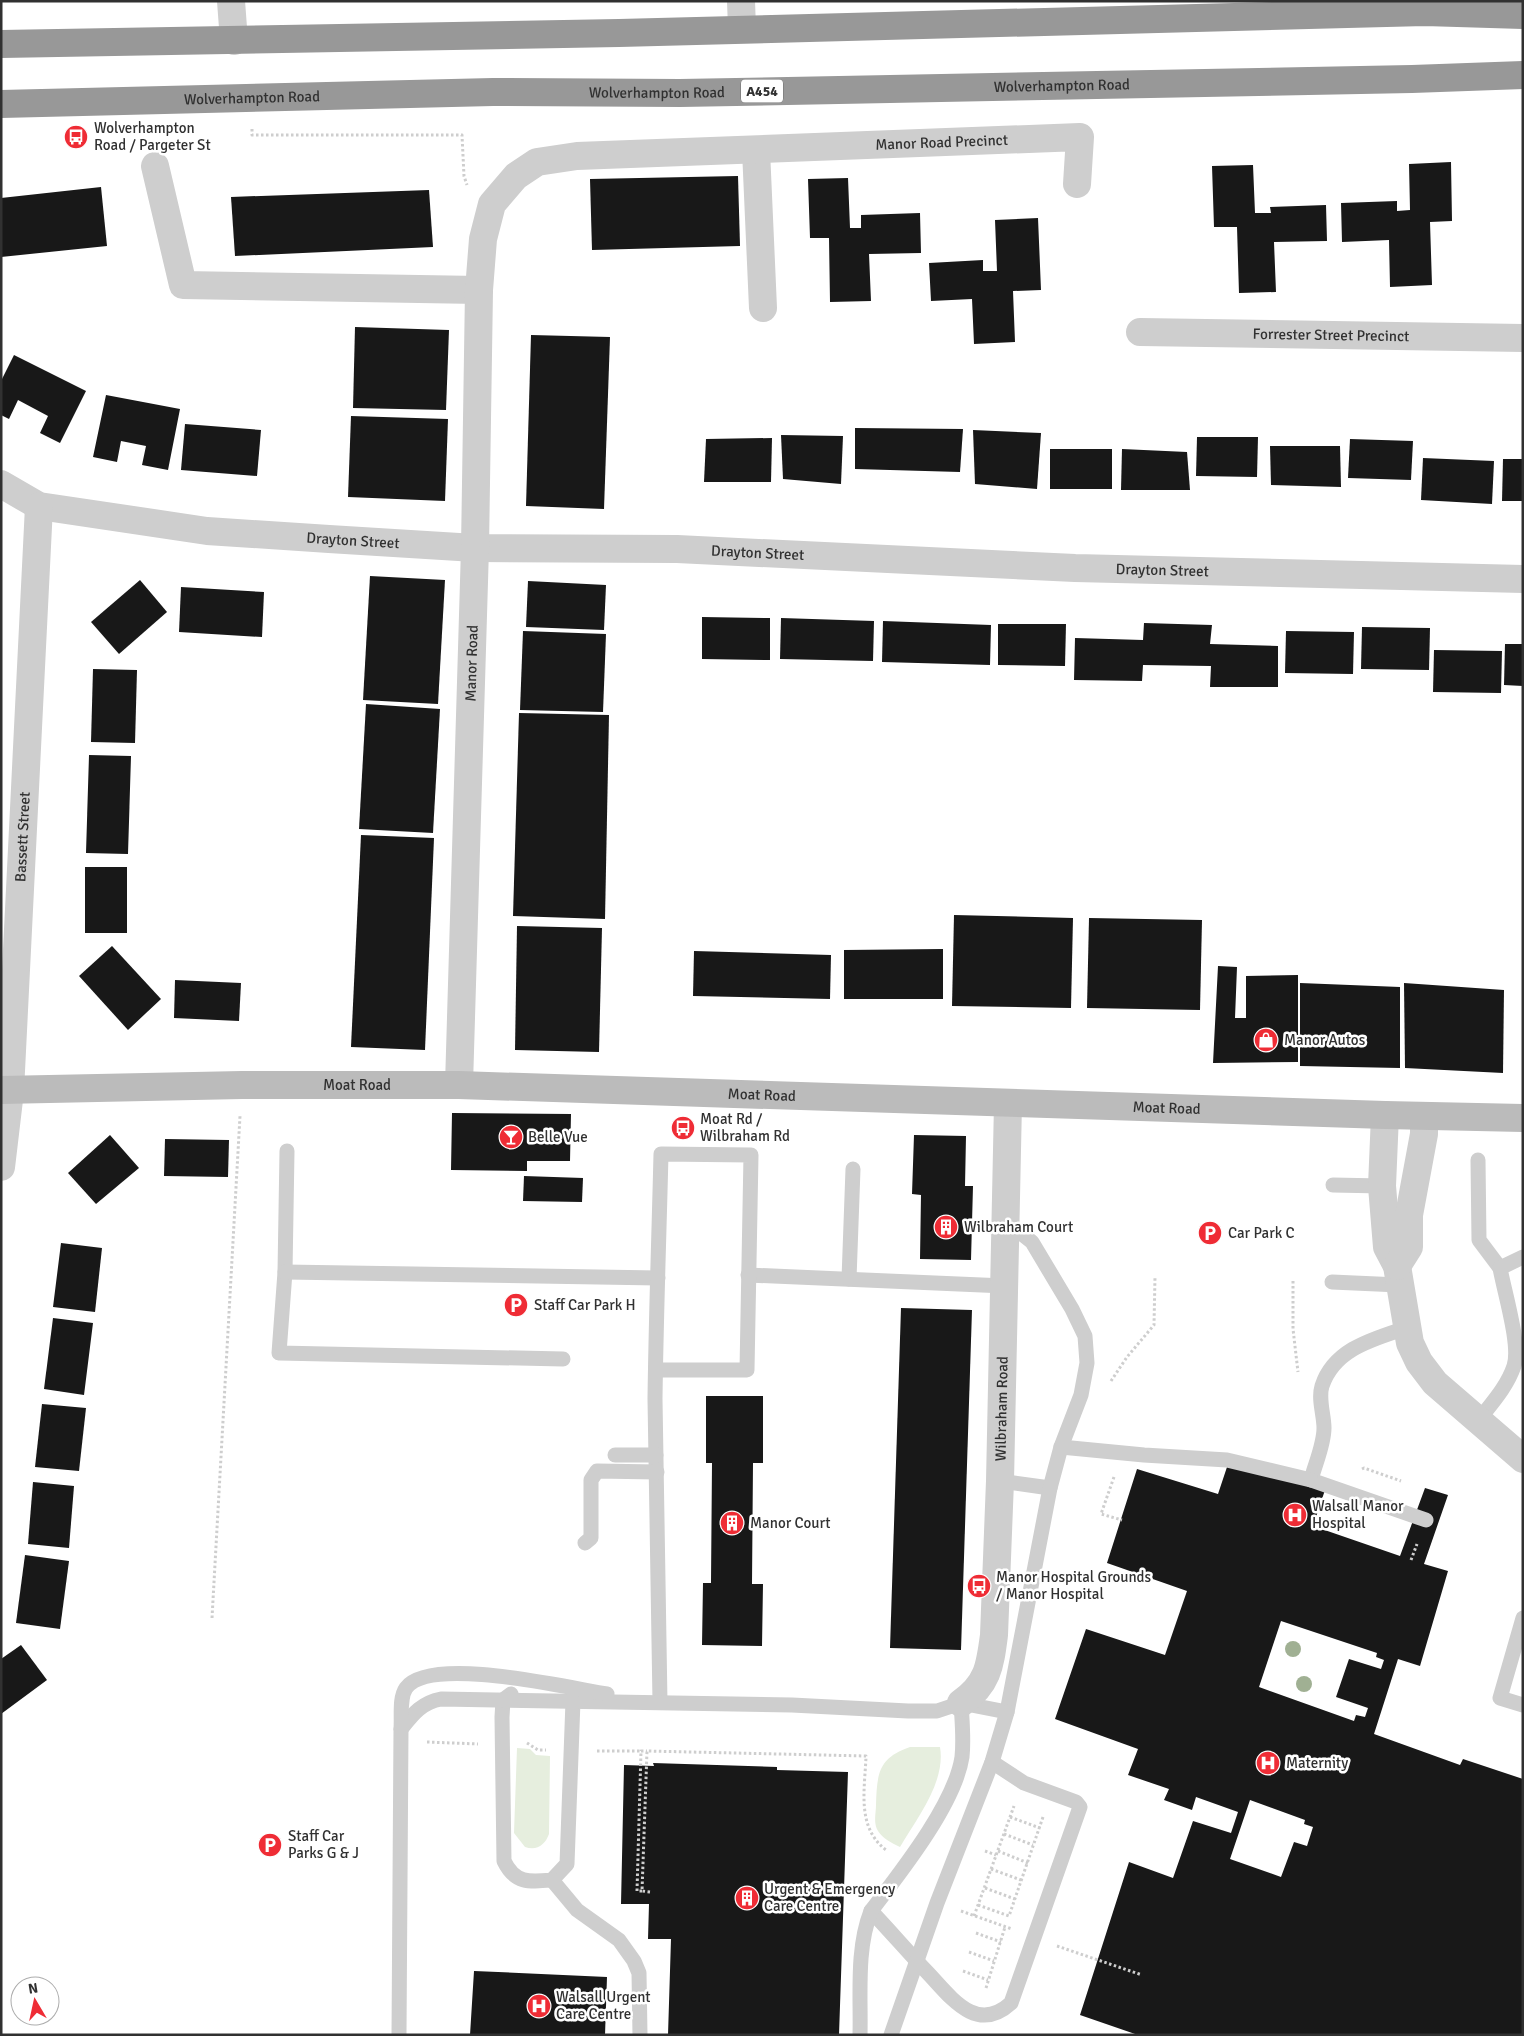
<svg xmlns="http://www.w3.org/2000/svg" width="1524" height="2036" font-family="Signika,sans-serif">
<rect width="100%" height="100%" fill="#fff"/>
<!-- green -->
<g fill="#e6eede">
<path d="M 910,1747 L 940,1747 C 946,1782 917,1818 900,1847 C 892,1843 883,1839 878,1831 C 873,1823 876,1813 876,1805 C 877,1774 878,1758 910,1747 Z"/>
<path d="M 517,1748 L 530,1749 L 536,1755 L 550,1756 L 549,1834 C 545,1845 537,1851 525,1847 L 514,1833 Z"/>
</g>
<!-- building -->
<g fill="#181818" fill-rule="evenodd">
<polygon points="1451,162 1452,221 1430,222 1432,285 1390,287 1389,240 1342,242 1341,203 1397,201 1397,211 1410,210 1409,164"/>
<polygon points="1253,165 1255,213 1271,213 1270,207 1326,205 1327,241 1274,242 1276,292 1239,293 1237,227 1214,227 1212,166"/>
<polygon points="738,176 740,246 592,250 590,179"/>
<polygon points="848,178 850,228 861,228 861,215 920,213 921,253 869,254 871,301 830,302 829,238 810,238 808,179"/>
<polygon points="101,187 107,246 1,257 1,198"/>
<polygon points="429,190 433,247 235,256 231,197"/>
<polygon points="1038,218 1041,290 1013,291 1015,342 974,344 972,299 931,301 929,263 983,260 983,271 997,271 995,220"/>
<polygon points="355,327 449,330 446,410 353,408"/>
<polygon points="531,335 610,337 604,509 526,506"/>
<polygon points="14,355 86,391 60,443 40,433 48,416 18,400 9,419 1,415 1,381"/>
<polygon points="106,395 180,409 168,470 142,465 146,446 121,441 117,462 93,457"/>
<polygon points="351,416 448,419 445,501 348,497"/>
<polygon points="185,424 261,430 257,476 181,470"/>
<polygon points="855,428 963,429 960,472 855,469"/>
<polygon points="973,430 1041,433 1037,489 975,484"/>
<polygon points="781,435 843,436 841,484 783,479"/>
<polygon points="1197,437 1258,437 1257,477 1196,476"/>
<polygon points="772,438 771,482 704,482 706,439"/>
<polygon points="1350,439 1413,441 1411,480 1348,478"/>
<polygon points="1270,446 1340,446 1341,487 1271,485"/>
<rect x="1050" y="449" width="62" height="40"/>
<polygon points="1122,449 1187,452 1190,490 1121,490"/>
<polygon points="1423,458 1494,461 1492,504 1421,500"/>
<polygon points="1503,459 1523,459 1523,501 1502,501"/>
<polygon points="370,576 445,580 438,704 363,700"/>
<polygon points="140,580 167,612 119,654 91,622"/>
<polygon points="528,581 606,585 604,630 526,627"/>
<polygon points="181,587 264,592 262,637 179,632"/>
<polygon points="702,617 770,618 770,660 702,659"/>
<polygon points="781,618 874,621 873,661 780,659"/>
<polygon points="883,621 991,625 990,665 882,662"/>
<polygon points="1144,623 1212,625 1210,644 1278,646 1278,687 1210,687 1211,666 1143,665 1142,681 1074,680 1075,638 1143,640"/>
<polygon points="998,624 1066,624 1065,666 998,665"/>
<polygon points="1362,627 1430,628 1429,670 1361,669"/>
<polygon points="523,631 606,634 603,712 520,710"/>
<polygon points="1286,631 1354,632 1353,674 1285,673"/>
<polygon points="1505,644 1523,644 1523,686 1504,685"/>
<polygon points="1434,650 1502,651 1501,693 1433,692"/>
<polygon points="93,669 137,670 135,743 91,742"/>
<polygon points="366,704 440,709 433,833 359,829"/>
<polygon points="519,713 609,715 605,919 513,916"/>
<polygon points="89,755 131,756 128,854 86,853"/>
<polygon points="361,835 434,838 425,1050 351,1047"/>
<rect x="85" y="867" width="42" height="66"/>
<polygon points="954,915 1073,918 1071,1008 952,1006"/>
<polygon points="1089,918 1202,920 1200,1010 1087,1008"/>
<polygon points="517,926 602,928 599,1052 515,1050"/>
<polygon points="112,946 161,999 128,1030 79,976"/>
<polygon points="943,949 943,999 844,999 844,950"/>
<polygon points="694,951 831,955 830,999 693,996"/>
<polygon points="1218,966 1237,967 1235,1018 1246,1018 1246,976 1298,975 1298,1062 1213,1063"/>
<polygon points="175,980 241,983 239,1021 174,1018"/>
<polygon points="1300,983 1400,987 1400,1068 1300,1066"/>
<polygon points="1404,983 1504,990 1503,1073 1405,1068"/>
<polygon points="452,1113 571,1114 570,1161 527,1161 527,1171 451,1170"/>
<polygon points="110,1135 139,1168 96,1204 68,1173"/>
<polygon points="914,1135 966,1136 965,1186 973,1186 971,1260 920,1259 921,1195 912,1194"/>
<polygon points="165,1139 229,1140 228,1177 164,1176"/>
<polygon points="524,1176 583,1178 582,1202 523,1201"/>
<polygon points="61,1243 102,1248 95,1312 53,1307"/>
<polygon points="901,1308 972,1310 961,1650 890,1648"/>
<polygon points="53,1318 93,1323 84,1395 44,1389"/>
<polygon points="706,1396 763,1396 763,1463 753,1463 752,1584 763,1584 762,1646 702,1645 703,1583 711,1583 712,1463 706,1463"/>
<polygon points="42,1404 86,1408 79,1471 35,1467"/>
<path d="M 1231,1455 L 1326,1487 L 1313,1526 L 1400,1556 L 1425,1488 L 1448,1495 L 1424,1564 L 1448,1571 L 1420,1666 L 1398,1659 L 1374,1734 L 1460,1765 L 1463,1759 L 1523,1779 L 1523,2035 L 1138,2035 L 1080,2015 L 1129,1862 L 1173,1878 L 1193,1821 L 1231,1833 L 1238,1812 L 1196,1797 L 1192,1810 L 1164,1800 L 1169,1789 L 1128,1775 L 1138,1749 L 1055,1719 L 1086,1629 L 1165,1655 L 1187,1591 L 1107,1563 L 1137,1469 L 1218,1494 ZM 1281,1621 L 1377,1653 L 1376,1657 L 1384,1660 L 1381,1669 L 1349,1659 L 1336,1697 L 1368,1708 L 1365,1717 L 1356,1715 L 1354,1721 L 1259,1687 ZM 1250,1800 L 1305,1820 L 1304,1824 L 1313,1827 L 1307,1846 L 1294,1842 L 1281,1877 L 1230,1859 Z"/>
<polygon points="33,1482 74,1486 69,1548 28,1544"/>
<polygon points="25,1555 69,1561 60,1629 16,1623"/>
<polygon points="21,1645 47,1680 1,1714 1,1659"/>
<polygon points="653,1763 777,1767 777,1770 848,1772 839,2035 668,2035 671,1939 648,1939 649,1904 621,1904 624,1765 654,1766"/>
<polygon points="474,1971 607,1977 605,2035 470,2035"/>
</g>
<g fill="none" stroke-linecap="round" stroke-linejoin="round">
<!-- path -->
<g stroke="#cecece" stroke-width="3" stroke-dasharray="2.5 2.5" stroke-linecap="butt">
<polyline points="252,129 252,135 462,135 464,176 467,185"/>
<polyline points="1293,1281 1293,1329 1298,1372"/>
<polyline points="1111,1381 1127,1357 1154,1325 1155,1277"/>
<polyline points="1362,1469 1364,1468 1401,1481"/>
<polyline points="1114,1477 1101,1514 1122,1520"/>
<polyline points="1411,1560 1417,1544"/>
<polyline points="212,1618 240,1116"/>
<polyline points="427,1742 478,1744"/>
<polyline points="527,1743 538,1750 546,1750"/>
<polyline points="597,1751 641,1751"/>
<polyline points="1010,1817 1040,1828"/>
<polyline points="1004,1834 1033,1845"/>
<polyline points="985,1851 996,1855"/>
<polyline points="998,1851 1028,1863"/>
<polyline points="991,1869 1021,1880"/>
<polyline points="985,1888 1015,1899"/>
<polyline points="642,1891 637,1891 641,1751 647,1751"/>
<path d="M 650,1892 L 642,1891 L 647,1751 L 866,1756 C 865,1789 856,1827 886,1850"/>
<polyline points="978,1905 1009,1916 1043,1817"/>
<polyline points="961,1911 1012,1929"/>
<polyline points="974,1916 1014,1806"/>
<polyline points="976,1933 1001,1942"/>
<polyline points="1057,1946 1142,1975"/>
<polyline points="969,1952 994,1961"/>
<polyline points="963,1971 988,1980"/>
<polyline points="986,1988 1005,1927"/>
</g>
<!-- lane -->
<g stroke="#cecece" stroke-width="15">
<polyline points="287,1151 285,1272 279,1353 563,1359"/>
<polyline points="1478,1160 1479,1240 1500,1268"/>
<polyline points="1333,1185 1382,1186"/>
<polyline points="285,1272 658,1278"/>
<polyline points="748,1275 1005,1286"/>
<polyline points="849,1279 853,1169"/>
<polyline points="1332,1282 1399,1285"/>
<path d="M 1406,1328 C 1373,1339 1334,1349 1322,1386 C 1318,1399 1324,1415 1324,1428 C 1324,1445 1315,1464 1311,1480 L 1426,1520"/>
<path d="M 656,1370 L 747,1370 L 751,1155 L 661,1154 C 659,1236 656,1318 655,1399 L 660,1702"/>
<path d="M 1478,1421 C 1491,1404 1507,1387 1514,1366 C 1521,1346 1504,1291 1500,1268 L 1523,1257"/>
<polyline points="1061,1447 1144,1455 1227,1460 1311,1480"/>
<polyline points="615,1455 656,1455"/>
<polyline points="1000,1481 1050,1488"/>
<polyline points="585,1543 591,1538 591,1480 597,1471 657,1472"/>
<polyline points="1523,1618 1500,1698 1523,1705"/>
<path d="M 511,1694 L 503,1700 L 502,1717 L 504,1861 C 515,1884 530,1882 552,1880 L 567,1864 L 573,1701"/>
<path d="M 401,1729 C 413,1714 421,1703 441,1699 L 792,1705 L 908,1711 L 937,1711 L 961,1703 L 1007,1712 L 1050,1488 L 1061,1447 L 1081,1395 L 1087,1363 L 1085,1336 L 1072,1309 L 1032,1242 L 1006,1221"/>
<polyline points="552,1880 577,1910 619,1940 634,1961 639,1973 640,2035"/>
<path d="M 871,1911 C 890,1931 908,1952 927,1972 C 950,1996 976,2035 1011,2003 L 1080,1807 L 1076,1802 L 1024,1783 L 992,1762"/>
<path d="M 399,2035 L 401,1729 C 402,1717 399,1698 406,1688 C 430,1655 569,1688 607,1694"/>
<path d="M 860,2035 C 861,1995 856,1949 871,1911 C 900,1873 955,1804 962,1757 C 964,1739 962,1721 961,1703"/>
<polyline points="891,2035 937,1903 992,1762 1007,1712"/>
</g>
<!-- street -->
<g stroke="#cecece" stroke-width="28">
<polyline points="231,1 234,41"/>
<polyline points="741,1 742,28"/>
<polyline points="756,150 763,308"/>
<polyline points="155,166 183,285 479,290"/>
<path id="s1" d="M 1140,332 L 1523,338"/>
<path id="s2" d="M 1,484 L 39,506 L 207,531 L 329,539 L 475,548 L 677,549 L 1075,568 L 1523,579"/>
<path id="s3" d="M 459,1085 L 475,548 L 479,290 L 483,239 L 492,204 L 516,176 L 537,162 L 577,156 L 1080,137 L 1077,184"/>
<polyline points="1385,1115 1382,1186 1387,1247 1397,1266 1410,1343 1419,1362 1435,1383 1523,1459"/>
<path id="s4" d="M 1,1167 L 10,1091 L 39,506"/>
<polyline points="1397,1266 1409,1247 1409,1215 1424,1134 1424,1116"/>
<path id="s5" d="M 961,1703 C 988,1684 990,1666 994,1635 L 1000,1481 L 1008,1103"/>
</g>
<!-- secondary -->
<path stroke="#bbb" stroke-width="28" id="s6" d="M 1,1090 L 242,1085 L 459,1085 L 1385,1115 L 1523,1118"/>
<!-- highway -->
<g stroke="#989898" stroke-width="28">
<polyline points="1,44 619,33 1425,12 1523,15"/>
<path id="s7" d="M 1,104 L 493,92 L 680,93 L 1412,79 L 1523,75"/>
</g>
</g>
<!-- trees -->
<g fill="#a0b093">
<circle cx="1293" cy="1649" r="8"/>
<circle cx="1304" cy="1684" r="8"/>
</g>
<!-- icons -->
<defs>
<g id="bus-disc" transform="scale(1.25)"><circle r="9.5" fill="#ef2c35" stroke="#fff"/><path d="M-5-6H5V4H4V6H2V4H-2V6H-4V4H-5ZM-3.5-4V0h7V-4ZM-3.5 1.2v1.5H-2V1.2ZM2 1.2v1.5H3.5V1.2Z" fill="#fff"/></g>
<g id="shop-disc" transform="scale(1.25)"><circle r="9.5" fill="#ef2c35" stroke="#fff"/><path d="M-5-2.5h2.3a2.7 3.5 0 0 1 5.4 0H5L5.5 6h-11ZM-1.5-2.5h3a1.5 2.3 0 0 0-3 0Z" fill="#fff"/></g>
<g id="bar-disc" transform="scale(1.25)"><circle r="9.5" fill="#ef2c35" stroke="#fff"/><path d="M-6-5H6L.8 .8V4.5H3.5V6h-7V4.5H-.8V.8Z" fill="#fff"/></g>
<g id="building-disc" transform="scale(1.25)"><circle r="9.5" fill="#ef2c35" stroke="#fff"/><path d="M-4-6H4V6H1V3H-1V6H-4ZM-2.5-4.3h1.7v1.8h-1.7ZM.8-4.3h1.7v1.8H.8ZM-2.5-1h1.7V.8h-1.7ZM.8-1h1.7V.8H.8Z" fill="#fff"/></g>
<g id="parking-disc" transform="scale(1.25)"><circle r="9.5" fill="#ef2c35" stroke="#fff"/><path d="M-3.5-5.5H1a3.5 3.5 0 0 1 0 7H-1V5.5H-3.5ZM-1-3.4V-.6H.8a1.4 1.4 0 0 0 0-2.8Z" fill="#fff"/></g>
<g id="hospital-disc" transform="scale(1.25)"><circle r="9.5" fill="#ef2c35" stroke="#fff"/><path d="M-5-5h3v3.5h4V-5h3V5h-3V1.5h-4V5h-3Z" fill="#fff"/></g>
</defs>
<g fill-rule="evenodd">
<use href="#bus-disc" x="76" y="137"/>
<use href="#shop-disc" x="1266" y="1040"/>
<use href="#bus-disc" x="683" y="1128"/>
<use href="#bar-disc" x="511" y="1137"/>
<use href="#building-disc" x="946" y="1227"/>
<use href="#parking-disc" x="1210" y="1233"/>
<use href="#parking-disc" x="516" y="1305"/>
<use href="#hospital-disc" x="1295" y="1515"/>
<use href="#building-disc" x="732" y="1523"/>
<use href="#bus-disc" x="979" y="1586"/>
<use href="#hospital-disc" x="1268" y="1763"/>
<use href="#parking-disc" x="270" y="1845"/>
<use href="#building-disc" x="747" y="1898"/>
<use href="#hospital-disc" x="539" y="2006"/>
</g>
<g text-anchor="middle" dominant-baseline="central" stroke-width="5" stroke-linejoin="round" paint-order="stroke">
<!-- shield labels -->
<rect fill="#fff" stroke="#6f6f6f" stroke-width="1" x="741" y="79.5" width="42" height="23" rx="4"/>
<g font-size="14" font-weight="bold" fill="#313131">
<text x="762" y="91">A454</text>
</g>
<!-- street labels -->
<g font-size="15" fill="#313131" stroke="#fff">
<text stroke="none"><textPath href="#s7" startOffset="1061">Wolverhampton Road</textPath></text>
<text stroke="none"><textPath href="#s7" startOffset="656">Wolverhampton Road</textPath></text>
<text stroke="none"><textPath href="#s7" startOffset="251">Wolverhampton Road</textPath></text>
<text stroke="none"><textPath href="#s3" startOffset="1350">Manor Road Precinct</textPath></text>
<text stroke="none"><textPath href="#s1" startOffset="191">Forrester Street Precinct</textPath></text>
<text stroke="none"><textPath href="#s2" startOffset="360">Drayton Street</textPath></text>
<text stroke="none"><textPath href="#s2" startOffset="765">Drayton Street</textPath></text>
<text stroke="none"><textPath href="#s2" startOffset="1170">Drayton Street</textPath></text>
<text stroke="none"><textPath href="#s3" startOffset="422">Manor Road</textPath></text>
<text stroke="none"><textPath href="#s4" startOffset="331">Bassett Street</textPath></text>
<text stroke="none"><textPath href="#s6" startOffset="356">Moat Road</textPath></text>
<text stroke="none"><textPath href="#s6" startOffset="761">Moat Road</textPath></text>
<text stroke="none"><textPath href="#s6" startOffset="1166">Moat Road</textPath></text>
<text stroke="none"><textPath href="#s5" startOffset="305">Wilbraham Road</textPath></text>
</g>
<!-- poi labels -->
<g font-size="15" fill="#313131" stroke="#fff" text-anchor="start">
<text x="94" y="128">Wolverhampton<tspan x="94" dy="17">Road / Pargeter St</tspan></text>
<text x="1284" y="1040">Manor Autos</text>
<text x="700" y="1119">Moat Rd /<tspan x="700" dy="17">Wilbraham Rd</tspan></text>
<text x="528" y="1137">Belle Vue</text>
<text x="964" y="1227">Wilbraham Court</text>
<text x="1228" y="1233">Car Park C</text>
<text x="534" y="1305">Staff Car Park H</text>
<text x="1312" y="1506">Walsall Manor<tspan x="1312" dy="17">Hospital</tspan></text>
<text x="750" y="1523">Manor Court</text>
<text x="996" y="1577">Manor Hospital Grounds<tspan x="996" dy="17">/ Manor Hospital</tspan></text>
<text x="1286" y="1763">Maternity</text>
<text x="288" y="1836">Staff Car<tspan x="288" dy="17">Parks G &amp; J</tspan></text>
<text x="764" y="1889">Urgent &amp; Emergency<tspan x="764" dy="17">Care Centre</tspan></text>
<text x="556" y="1997">Walsall Urgent<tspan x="556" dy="17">Care Centre</tspan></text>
</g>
</g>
<!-- border -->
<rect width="1524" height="2036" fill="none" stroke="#313131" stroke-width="5"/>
<!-- north arrow -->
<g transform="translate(35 2001) rotate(351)"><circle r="24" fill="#ffffff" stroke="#adadad"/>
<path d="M0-4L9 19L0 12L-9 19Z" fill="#ef2c35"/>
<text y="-8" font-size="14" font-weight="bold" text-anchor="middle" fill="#313131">N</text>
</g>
</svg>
